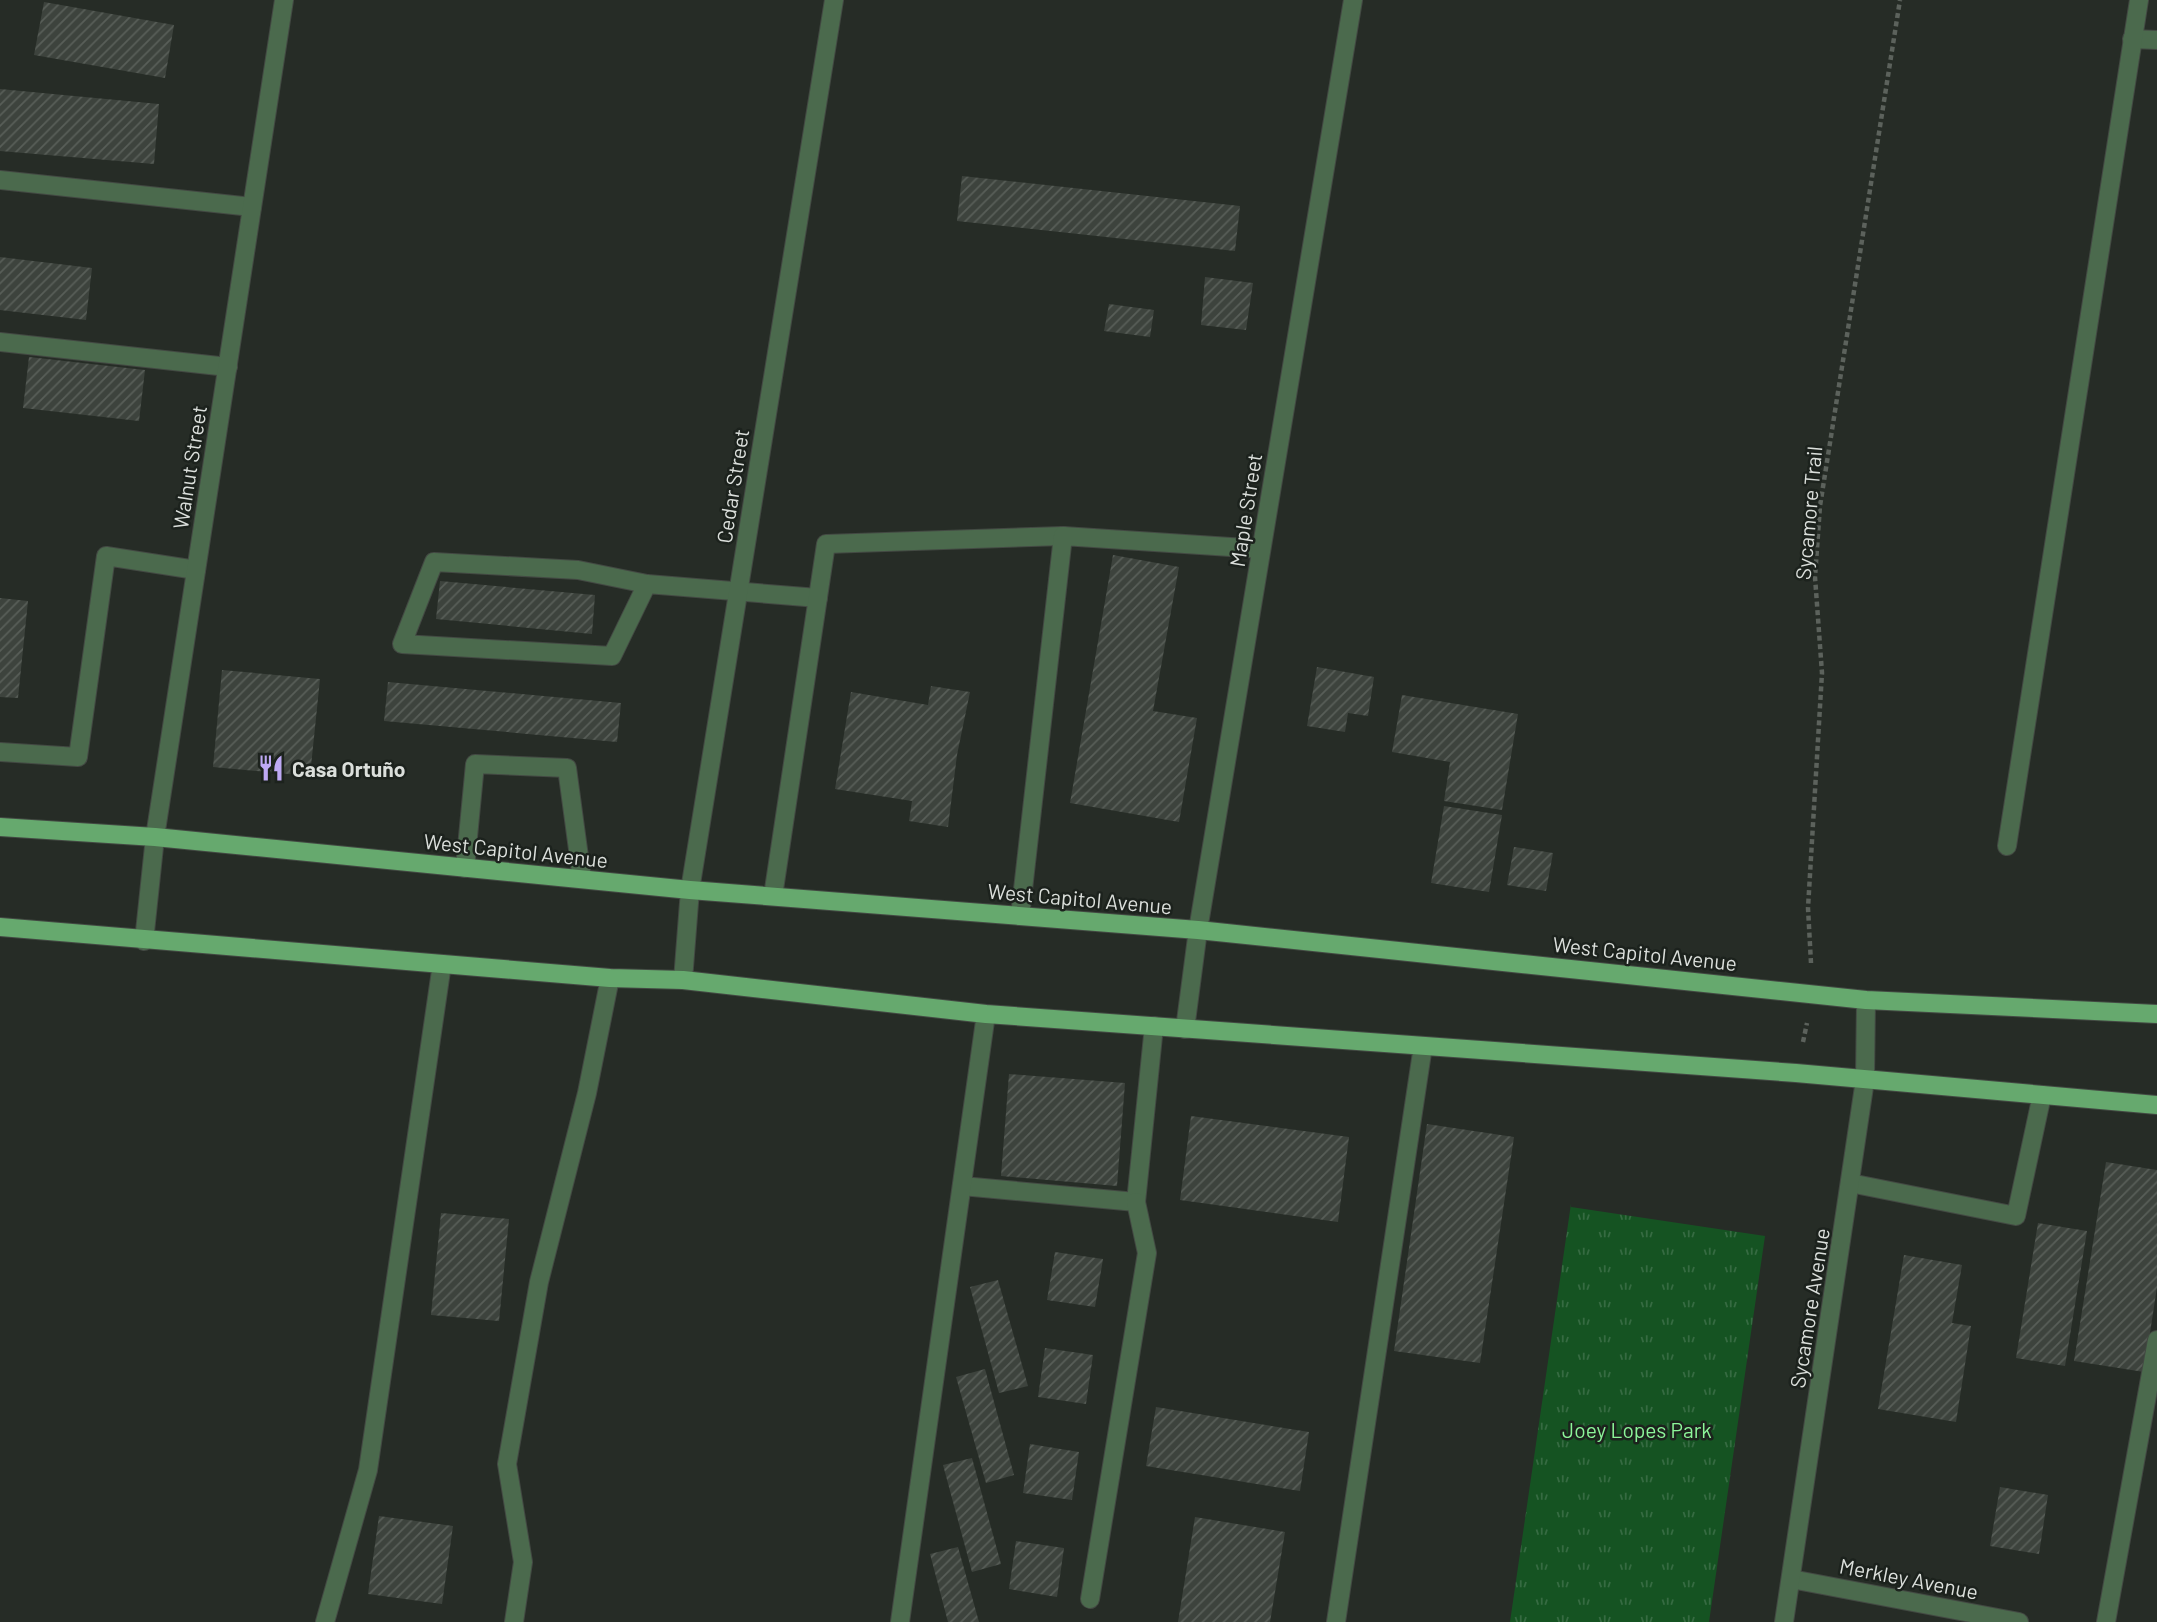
<svg xmlns="http://www.w3.org/2000/svg" width="2157" height="1622" font-family="Barlow,sans-serif">
<defs>
<pattern id="park-tufts" width="24" height="20" patternUnits="userSpaceOnUse" patternTransform="scale(1.75)"><rect width="24" height="20" fill="#155322"/><path d="M3 7l-1-3M5 7V3M7 7l1-3M15 17l-1-3M17 17v-4M19 17l1-3" fill="none" stroke="#366b42"/></pattern>
<pattern id="building-hatch" width="6" height="6" patternUnits="userSpaceOnUse" patternTransform="scale(1.75)"><rect width="6" height="6" fill="#3d433d"/><path d="M-1 1l2-2M0 6l6-6M5 7l2-2" fill="none" stroke="#585e58"/></pattern>
</defs>
<rect width="100%" height="100%" fill="#262c26"/>
<!-- park -->
<polygon fill="url(#park-tufts)" points="1571,1204 1571,1207 1765,1236 1709,1622 1510,1622"/>
<!-- building -->
<g fill="url(#building-hatch)">
<polygon points="44,2 174,25 165,78 34,55"/>
<polygon points="0,89 159,104 154,164 0,151"/>
<polygon points="962,176 1240,206 1235,251 957,221"/>
<polygon points="0,257 92,268 86,320 0,310"/>
<polygon points="1205,277 1253,283 1246,330 1201,325"/>
<polygon points="1109,304 1154,310 1150,337 1104,331"/>
<polygon points="29,357 145,370 139,421 23,408"/>
<polygon points="1113,555 1179,567 1153,711 1197,718 1179,822 1070,803"/>
<polygon points="440,581 595,595 592,634 436,619"/>
<polygon points="0,598 28,601 18,698 0,697"/>
<polygon points="1317,667 1374,677 1368,716 1348,713 1345,732 1307,726"/>
<polygon points="222,670 320,679 310,776 213,767"/>
<polygon points="388,682 621,703 617,742 384,721"/>
<polygon points="931,686 970,692 957,755 948,827 909,821 912,801 835,789 851,692 928,705"/>
<polygon points="1402,695 1518,714 1502,810 1444,801 1450,762 1392,752"/>
<polygon points="1444,806 1502,815 1489,892 1431,883"/>
<polygon points="1514,847 1553,853 1546,891 1507,885"/>
<polygon points="1009,1074 1125,1083 1117,1186 1001,1176"/>
<polygon points="1191,1116 1349,1137 1338,1222 1180,1200"/>
<polygon points="1427,1124 1514,1137 1480,1363 1394,1351"/>
<polygon points="2106,1162 2157,1170 2157,1287 2144,1372 2074,1361"/>
<polygon points="441,1213 509,1219 499,1321 431,1315"/>
<polygon points="2038,1223 2087,1231 2065,1366 2016,1358"/>
<polygon points="1055,1252 1103,1259 1095,1307 1047,1300"/>
<polygon points="1904,1255 1962,1265 1952,1323 1971,1326 1956,1422 1878,1409"/>
<polygon points="998,1280 1028,1386 999,1393 970,1287"/>
<polygon points="1045,1348 1093,1355 1086,1404 1038,1397"/>
<polygon points="985,1369 1014,1475 986,1483 956,1377"/>
<polygon points="1156,1407 1309,1432 1300,1491 1146,1466"/>
<polygon points="1030,1444 1079,1452 1072,1500 1023,1493"/>
<polygon points="972,1458 1001,1564 972,1572 943,1465"/>
<polygon points="2000,1487 2048,1495 2039,1554 1990,1546"/>
<polygon points="379,1516 453,1526 442,1604 368,1594"/>
<polygon points="1195,1517 1285,1532 1270,1622 1178,1622"/>
<polygon points="1016,1541 1064,1548 1057,1597 1009,1589"/>
<polygon points="958,1547 979,1622 948,1622 930,1554"/>
</g>
<g fill="none" stroke-linecap="round" stroke-linejoin="round">
<!-- minor casing -->
<g stroke="#434943" stroke-width="20">
<g id="minor">
<polyline points="2132,39 2157,40"/>
<polyline points="0,180 252,207"/>
<polyline points="0,342 228,367"/>
<polyline points="647,584 612,656 402,644 434,562 578,570 647,584 818,598"/>
<polyline points="0,752 78,757 106,556 196,570"/>
<polyline points="2007,846 2139,0"/>
<polyline points="465,868 475,764 567,768 582,879"/>
<polyline points="773,896 826,544 1063,536"/>
<polyline points="1020,916 1063,536 1261,549"/>
<polyline points="144,941 155,837 284,0"/>
<polyline points="683,980 690,890 834,0"/>
<polyline points="1185,1029 1198,930 1353,0"/>
<polyline points="1850,1183 2016,1216 2042,1095"/>
<polyline points="962,1186 1136,1202 1154,1026"/>
<polyline points="1791,1579 2019,1622"/>
<polyline points="1090,1599 1147,1253 1136,1202"/>
<polyline points="325,1622 368,1470 442,964"/>
<polyline points="514,1622 523,1562 507,1464 539,1282 587,1093 610,978"/>
<polyline points="900,1622 986,1014"/>
<polyline points="1336,1622 1423,1046"/>
<polyline points="1784,1622 1865,1080 1866,1000"/>
<polyline points="2106,1622 2157,1340"/>
</g>
</g>
<!-- major casing -->
<g stroke="#434943" stroke-width="20">
<g id="major">
<polyline points="0,827 155,837 690,890 1198,930 1866,1000 2157,1014"/>
<polyline points="0,927 610,978 683,980 986,1014 1796,1073 2157,1105"/>
</g>
</g>
<!-- path -->
<g stroke="#5c625c" stroke-width="4.5" stroke-dasharray="5 3.5" stroke-linecap="butt">
<polyline points="1811,963 1808,908 1822,673 1815,577 1820,506 1900,0"/>
<polyline points="1803,1042 1807,1023"/>
</g>
<!-- minor -->
<use href="#minor" stroke="#4b6a4d" stroke-width="18"/>
<!-- major -->
<use href="#major" stroke="#66a96e" stroke-width="18"/>
</g>
<!-- icons -->
<defs>
<g id="restaurant-bare" transform="scale(2.1)"><path d="M-5-6h1v4h1v-4h1v4h1v-4h1v5L-1.5 .5V6h-2V.5L-5-1ZM5-6V6H3V1.5H1.5Q1.5-4 5-6Z" fill="#bea9f4" stroke="#1c221d" stroke-width="2.5" paint-order="stroke"/></g>
</defs>
<g fill-rule="evenodd">
<use href="#restaurant-bare" x="271" y="768"/>
</g>
<g text-anchor="middle" dominant-baseline="central" stroke-width="5" stroke-linejoin="round" paint-order="stroke">
<!-- street labels -->
<g font-size="21" fill="#dbdfdb" stroke="#1c221d">
<text transform="translate(189 467) rotate(-81)">Walnut Street</text>
<text transform="translate(732 486) rotate(-81)">Cedar Street</text>
<text transform="translate(1245 510) rotate(-81)">Maple Street</text>
<text transform="translate(1808 513) rotate(-85)">Sycamore Trail</text>
<text transform="translate(516 850) rotate(6)">West Capitol Avenue</text>
<text transform="translate(1080 898) rotate(5)">West Capitol Avenue</text>
<text transform="translate(1645 953) rotate(6)">West Capitol Avenue</text>
<text transform="translate(1809 1308) rotate(-81)">Sycamore Avenue</text>
<text transform="translate(1909 1578) rotate(11)">Merkley Avenue</text>
</g>
<!-- poi labels -->
<g font-size="21" font-weight="bold" fill="#dbdfdb" stroke="#1c221d" text-anchor="start">
<text x="292" y="768">Casa Ortuño</text>
</g>
<!-- park labels -->
<g font-size="21" fill="#8cf599" stroke="#1c221d">
<text x="1637" y="1429">Joey Lopes Park</text>
</g>
</g>
</svg>
